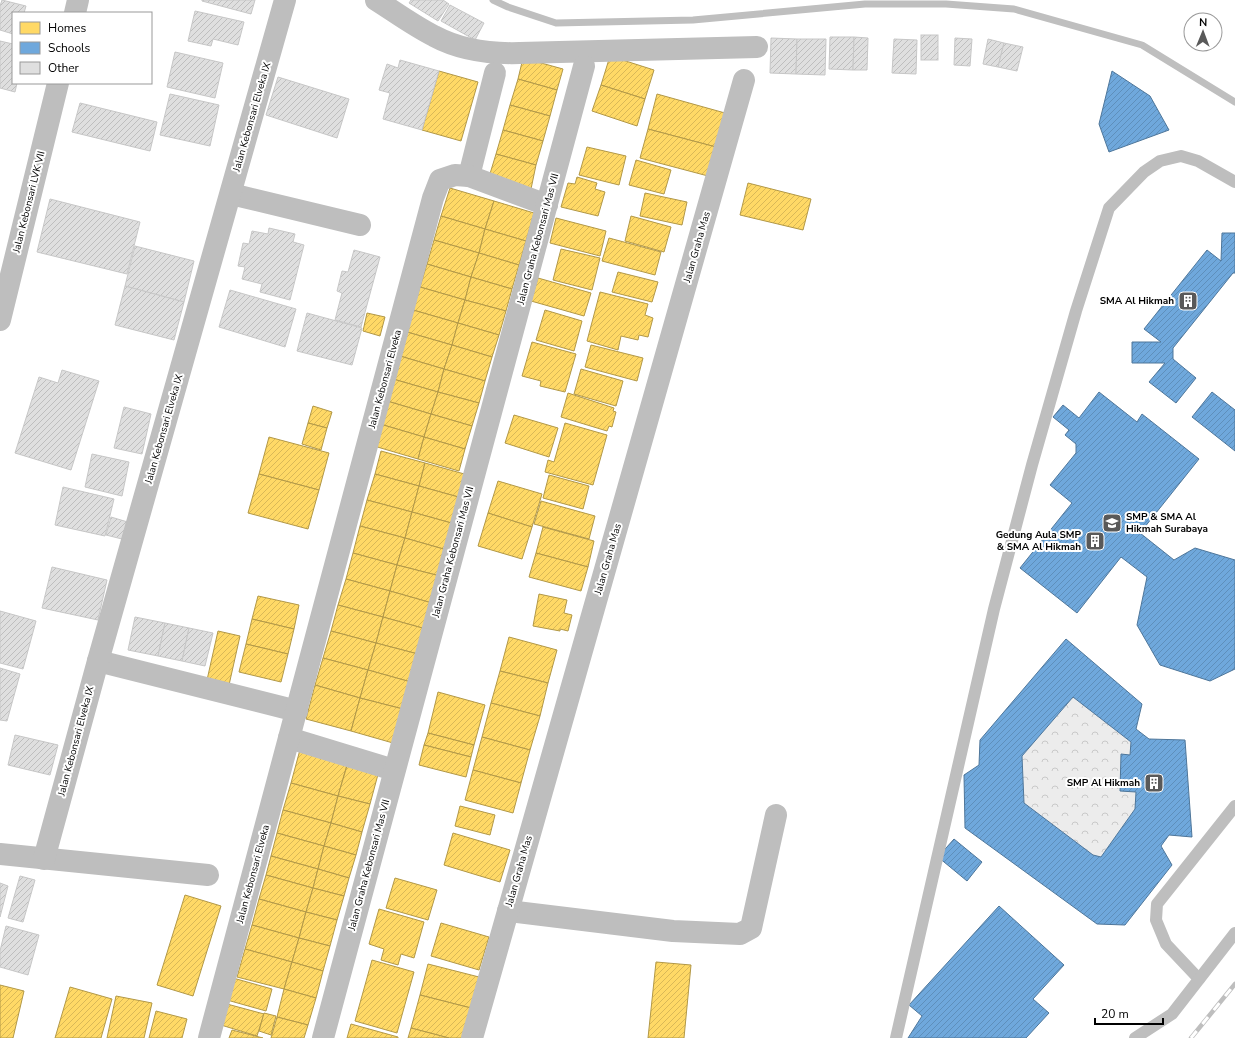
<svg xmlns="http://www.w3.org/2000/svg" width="1235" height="1038" font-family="'Nunito Sans',sans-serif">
<defs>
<pattern id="forest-crowns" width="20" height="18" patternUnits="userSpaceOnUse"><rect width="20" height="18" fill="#ececec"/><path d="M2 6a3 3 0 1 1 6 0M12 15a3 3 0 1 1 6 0" fill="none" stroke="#c9c9c9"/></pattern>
<pattern id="homes-hatch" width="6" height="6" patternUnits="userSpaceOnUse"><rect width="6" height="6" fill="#ffd966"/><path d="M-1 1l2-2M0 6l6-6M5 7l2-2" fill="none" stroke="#d9b857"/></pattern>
<pattern id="schools-hatch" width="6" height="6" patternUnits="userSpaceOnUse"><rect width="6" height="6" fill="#6fa8dc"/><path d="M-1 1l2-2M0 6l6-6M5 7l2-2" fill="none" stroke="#5e8fbb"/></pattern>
<pattern id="building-hatch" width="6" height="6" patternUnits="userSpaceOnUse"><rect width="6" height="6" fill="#dfdfdf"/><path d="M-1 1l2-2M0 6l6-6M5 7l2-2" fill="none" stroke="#bebebe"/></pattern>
</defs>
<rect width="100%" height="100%" fill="#fff"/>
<!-- forest -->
<polygon fill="url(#forest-crowns)" points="1073,697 1131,742 1130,755 1121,755 1120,790 1136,792 1135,809 1101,857 1093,855 1024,803 1022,756"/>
<!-- homes -->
<g fill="url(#homes-hatch)" stroke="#b29847">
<polygon points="610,56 654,70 645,99 601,85"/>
<polygon points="523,58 563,69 557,90 518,79"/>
<polygon points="439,71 478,82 461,141 422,130"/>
<polygon points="518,79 557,90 550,116 510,105"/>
<polygon points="601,85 645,99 637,126 592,111"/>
<polygon points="657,94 725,113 716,147 648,129"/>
<polygon points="510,105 550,116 543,141 503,130"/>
<polygon points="648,129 716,147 708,176 640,158"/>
<polygon points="503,130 543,141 536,165 496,154"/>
<polygon points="587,147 626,156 619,185 579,175"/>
<polygon points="496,154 536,165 531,189 489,177"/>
<polygon points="636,160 671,170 664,194 629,185"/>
<polygon points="577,177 597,183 595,189 605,192 598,216 561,207 568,183 575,184"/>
<polygon points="748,183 811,199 803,230 740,215"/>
<polygon points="450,188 494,201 485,229 441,216"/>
<polygon points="645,193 687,202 682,225 640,216"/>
<polygon points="494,201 534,213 526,241 485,229"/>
<polygon points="441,216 485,229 479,253 434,240"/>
<polygon points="631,216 671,227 664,252 625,241"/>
<polygon points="556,218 606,231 600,256 550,243"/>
<polygon points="485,229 526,241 519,265 479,253"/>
<polygon points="609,238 661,252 655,275 602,261"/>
<polygon points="434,240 479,253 471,277 427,264"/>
<polygon points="561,249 600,258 592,290 553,280"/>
<polygon points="479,253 519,265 512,289 471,277"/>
<polygon points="427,264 471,277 465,300 420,287"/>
<polygon points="618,272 658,282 652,302 612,292"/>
<polygon points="471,277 512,289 506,311 465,300"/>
<polygon points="538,278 591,293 584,316 531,301"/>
<polygon points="420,287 465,300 458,323 413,310"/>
<polygon points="600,292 648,304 645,315 653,318 648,337 639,335 638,340 621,336 618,350 587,341"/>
<polygon points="465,300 506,311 499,335 458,323"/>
<polygon points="413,310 458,323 452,345 407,332"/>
<polygon points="545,310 582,321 574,351 536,340"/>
<polygon points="367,313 385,317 380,336 363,331"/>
<polygon points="458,323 499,335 492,357 452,345"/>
<polygon points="407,332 452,345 444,369 400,356"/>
<polygon points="532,342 576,354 565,392 540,386 541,381 522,376"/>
<polygon points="452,345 492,357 485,381 444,369"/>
<polygon points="591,345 643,358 637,381 585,367"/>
<polygon points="400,356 444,369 438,392 393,379"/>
<polygon points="444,369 485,381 479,403 438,392"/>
<polygon points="581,369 623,381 616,406 574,394"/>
<polygon points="393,379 438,392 431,414 387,401"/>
<polygon points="438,392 479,403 472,426 431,414"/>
<polygon points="568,393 614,408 613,411 616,412 612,427 609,426 607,431 561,417"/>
<polygon points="387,401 431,414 424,437 380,424"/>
<polygon points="313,406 332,412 327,428 308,423"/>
<polygon points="431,414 472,426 465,449 424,437"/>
<polygon points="514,415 558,428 549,457 505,443"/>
<polygon points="308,423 327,428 321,450 302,444"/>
<polygon points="565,423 607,435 593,485 545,472 548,460 554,462"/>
<polygon points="380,424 424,437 418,459 374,446"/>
<polygon points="269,437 329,453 319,490 259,474"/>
<polygon points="424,437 465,449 459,471 418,459"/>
<polygon points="381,451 425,463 419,486 375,474"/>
<polygon points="425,463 468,475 462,498 419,486"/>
<polygon points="259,474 319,490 308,529 248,513"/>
<polygon points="375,474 419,486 412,512 367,500"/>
<polygon points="549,475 589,486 583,509 543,498"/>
<polygon points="498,481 542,494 532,527 488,513"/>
<polygon points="419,486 462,498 455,524 412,512"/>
<polygon points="367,500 412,512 405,538 360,526"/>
<polygon points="541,501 595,516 589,539 534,524"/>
<polygon points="412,512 455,524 447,550 405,538"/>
<polygon points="488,513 532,527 522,559 478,546"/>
<polygon points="360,526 405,538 397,565 353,553"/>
<polygon points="543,527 594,541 588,567 536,553"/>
<polygon points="405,538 447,550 440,576 397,565"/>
<polygon points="353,553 397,565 390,591 346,579"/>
<polygon points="536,553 588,567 581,591 529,577"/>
<polygon points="397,565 440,576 432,603 390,591"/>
<polygon points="346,579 390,591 383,617 338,605"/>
<polygon points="390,591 432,603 426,629 383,617"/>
<polygon points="539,594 567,600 564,613 572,615 568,631 560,629 560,631 533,626"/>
<polygon points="258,596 299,605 294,629 252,619"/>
<polygon points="338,605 383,617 376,643 331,631"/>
<polygon points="383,617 426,629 418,654 376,643"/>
<polygon points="252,619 294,629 288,654 246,644"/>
<polygon points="218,631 240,636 229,685 207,680"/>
<polygon points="331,631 376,643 368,670 323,658"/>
<polygon points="509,637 557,650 548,683 500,671"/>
<polygon points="376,643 418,654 411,682 368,670"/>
<polygon points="246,644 288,654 281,682 239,672"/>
<polygon points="323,658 368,670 360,698 315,685"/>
<polygon points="368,670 411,682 403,709 360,698"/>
<polygon points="500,671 548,683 540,716 491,703"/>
<polygon points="315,685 360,698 351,731 306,719"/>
<polygon points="438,692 485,705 474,745 428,733"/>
<polygon points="360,698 403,709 393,743 351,731"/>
<polygon points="491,703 540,716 530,750 482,737"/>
<polygon points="428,733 474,745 471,757 424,745"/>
<polygon points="482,737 530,750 521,783 473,770"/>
<polygon points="424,745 471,757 466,777 419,765"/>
<polygon points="301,746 349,758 338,796 291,783"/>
<polygon points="349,759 380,767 370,804 338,796"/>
<polygon points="473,770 521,783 513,813 465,800"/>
<polygon points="291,783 338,796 331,823 283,810"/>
<polygon points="338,796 370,804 362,832 331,823"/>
<polygon points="460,806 495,815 490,835 455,826"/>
<polygon points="283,810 331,823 324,846 277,833"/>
<polygon points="331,823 362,832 356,855 324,846"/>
<polygon points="277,833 324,846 318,869 271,856"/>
<polygon points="453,833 510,850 500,882 444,865"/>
<polygon points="324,846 356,855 349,878 318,869"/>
<polygon points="271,856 318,869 313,888 266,875"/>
<polygon points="318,869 349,878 344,896 313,888"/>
<polygon points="266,875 313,888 306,912 259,899"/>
<polygon points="395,878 437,890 428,920 386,908"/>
<polygon points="313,888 344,896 337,920 306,912"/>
<polygon points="185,895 221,906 193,996 157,985"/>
<polygon points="259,899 306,912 299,938 252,925"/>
<polygon points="379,909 424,922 414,958 401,954 398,965 381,960 384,949 369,944"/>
<polygon points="306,912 337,920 330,946 299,938"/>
<polygon points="441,923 489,937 479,970 431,956"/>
<polygon points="252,925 299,938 292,962 245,949"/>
<polygon points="299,938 330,946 323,971 292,962"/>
<polygon points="245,949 292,962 284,989 237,977"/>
<polygon points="372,960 414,972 397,1033 355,1021"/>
<polygon points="292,962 323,971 316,998 284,989"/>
<polygon points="656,962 691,965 684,1038 648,1038"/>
<polygon points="428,964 479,977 471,1008 420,995"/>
<polygon points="233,978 272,989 266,1011 227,1000"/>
<polygon points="0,985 24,991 13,1038 0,1038"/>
<polygon points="70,987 112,999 101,1038 55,1038"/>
<polygon points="284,989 316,998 308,1025 277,1017"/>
<polygon points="420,995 471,1008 463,1038 449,1038 411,1028"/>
<polygon points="116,996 152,1003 144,1038 107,1038"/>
<polygon points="227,1004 264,1014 257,1036 221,1025"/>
<polygon points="156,1011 187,1019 182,1038 149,1038"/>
<polygon points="264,1013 276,1016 271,1035 259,1031"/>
<polygon points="277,1017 308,1025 304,1038 271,1038"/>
<polygon points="351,1024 398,1037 398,1038 347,1038"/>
<polygon points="411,1028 449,1038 408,1038"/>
<polygon points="232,1030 263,1038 229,1038"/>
</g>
<!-- schools -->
<g fill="url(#schools-hatch)" stroke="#4e769a" fill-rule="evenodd">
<polygon points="1112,71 1150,96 1169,130 1109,152 1099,124"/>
<polygon points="1222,233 1235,233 1235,273 1233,273 1173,348 1173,359 1196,378 1176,403 1149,382 1165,363 1132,363 1132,342 1161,342 1144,329 1207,250 1221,261"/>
<polygon points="1099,392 1137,422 1142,414 1199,459 1140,533 1174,560 1195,548 1235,560 1235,669 1210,681 1160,665 1137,625 1147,577 1121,557 1077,613 1020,568 1072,503 1050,485 1076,453 1076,444 1065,435 1069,430 1053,417 1063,405 1079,418"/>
<polygon points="1212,392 1235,410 1235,451 1192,417"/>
<path d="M 1066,639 L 1142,704 L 1136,729 L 1149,739 L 1185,740 L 1192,837 L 1169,835 L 1161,846 L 1172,865 L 1125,925 L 1097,924 L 965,828 L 964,775 L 979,765 L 980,740 ZM 1073,697 L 1131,742 L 1130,755 L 1121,754 L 1120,791 L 1136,792 L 1135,809 L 1101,857 L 1093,855 L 1024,803 L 1022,756 Z"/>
<polygon points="954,839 982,862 967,881 938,857"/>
<polygon points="999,906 1064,965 1033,999 1049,1013 1026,1038 908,1038 922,1016 909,1005"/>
</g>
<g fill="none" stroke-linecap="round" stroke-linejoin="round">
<!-- stream -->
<polyline stroke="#bfbfbf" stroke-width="7" points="493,0 508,7 556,23 693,20 865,4 946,4 1014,9 1142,45 1235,102"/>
</g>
<!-- building -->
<g fill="url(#building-hatch)" stroke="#c7c7c7">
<polygon points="2,0 26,6 24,13 13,13 13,34 0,30 0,6"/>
<polygon points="202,0 255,0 251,14 202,1"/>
<polygon points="411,0 443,0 449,4 438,21 409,3"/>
<polygon points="450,5 484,23 475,40 441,21"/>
<polygon points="195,11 244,22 238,45 213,39 211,46 188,41"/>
<rect x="921" y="35" width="17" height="25"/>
<polygon points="830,37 854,37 853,70 829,69"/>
<polygon points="854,37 868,38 867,70 853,70"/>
<polygon points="771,38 797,39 796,74 770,73"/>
<polygon points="955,38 972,39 970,66 954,65"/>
<polygon points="797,39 826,39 825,75 796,74"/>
<polygon points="894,39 917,40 916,74 892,73"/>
<polygon points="988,39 1004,43 998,67 983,64"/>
<polygon points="0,41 13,44 13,83 17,83 15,92 0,88"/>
<polygon points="1004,43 1023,47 1017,71 998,67"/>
<polygon points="175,52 223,63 215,98 167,87"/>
<polygon points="400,60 439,71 422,130 383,119 390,93 379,90 387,64 398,68"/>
<polygon points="278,77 349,99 337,138 266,115"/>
<polygon points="170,94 219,105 210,146 160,135"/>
<polygon points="80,103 157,122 150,151 72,132"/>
<polygon points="50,199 140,222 127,274 37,252"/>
<polygon points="269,228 295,234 293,242 304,245 290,300 260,292 262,284 242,279 245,267 238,266 243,243 249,244 252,231 268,234"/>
<polygon points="135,246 194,261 184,302 125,286"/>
<polygon points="354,250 380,257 361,327 335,320 342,293 337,291 342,271 348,272"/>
<polygon points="125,286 184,302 174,340 115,325"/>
<polygon points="230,290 296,309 285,347 219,327"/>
<polygon points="307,313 362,328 352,365 297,351"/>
<polygon points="62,370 99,381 71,470 15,453 39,377 58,383"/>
<polygon points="124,407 151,414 142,454 114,448"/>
<polygon points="92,454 129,462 122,496 85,487"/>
<polygon points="63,487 114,499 105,536 55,525"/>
<polygon points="111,517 131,523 126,540 106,535"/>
<polygon points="52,567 107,580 98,620 42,608"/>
<polygon points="0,611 36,621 23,669 0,663"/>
<polygon points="135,617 165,623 158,656 128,650"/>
<polygon points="165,623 189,628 182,661 158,656"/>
<polygon points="189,628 213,633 205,666 182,661"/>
<polygon points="0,668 20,674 7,721 0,720"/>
<polygon points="15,735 58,745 50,775 8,765"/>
<polygon points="20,876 35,880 23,922 8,918"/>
<polygon points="0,883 8,886 0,917"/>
<polygon points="6,926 39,935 28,975 0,967 0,951"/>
</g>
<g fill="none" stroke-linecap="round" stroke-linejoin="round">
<!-- lane -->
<g stroke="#bebebe" stroke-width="12">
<polyline points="1199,979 1166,944 1156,920 1157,904 1235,806"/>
<polyline points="896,1038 994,609 1032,465 1076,311 1109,208 1144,172 1160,161 1181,156 1198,161 1235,182"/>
<polyline points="1135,1038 1172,1014 1235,933"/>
</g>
<!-- street -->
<g stroke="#bebebe" stroke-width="22">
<path d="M 376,0 C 395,12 414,26 434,36 C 460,50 490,54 520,53 L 757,47"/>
<polyline points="75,13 78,0"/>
<polyline points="469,176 495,73"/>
<polyline points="231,194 360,225"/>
<polyline points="0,320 58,83"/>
<polyline points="98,661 297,711"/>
<polyline points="289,738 394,770"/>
<polyline points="0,854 208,875"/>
<polyline points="44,859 98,661 285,0"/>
<polyline points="508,911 673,931 740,934 751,928 776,815"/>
<polyline points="209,1038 433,198 440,180 455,175 469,176 547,205"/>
<polyline points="323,1038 584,66"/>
<polyline points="472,1038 744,80"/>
</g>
<!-- rail casing -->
<g stroke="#bebebe" stroke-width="4.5">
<polyline id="rail" points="1191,1038 1235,984"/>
</g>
<!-- rail -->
<use href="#rail" stroke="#fff" stroke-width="3" stroke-dasharray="9" stroke-linecap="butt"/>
</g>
<!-- icons -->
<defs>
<g id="building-square" transform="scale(1)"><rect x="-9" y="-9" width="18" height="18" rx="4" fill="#595959" stroke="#fff"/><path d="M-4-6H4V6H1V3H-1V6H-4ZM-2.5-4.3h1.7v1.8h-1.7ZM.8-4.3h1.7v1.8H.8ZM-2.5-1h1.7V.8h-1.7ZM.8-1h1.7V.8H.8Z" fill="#fff"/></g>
<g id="school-square" transform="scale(1)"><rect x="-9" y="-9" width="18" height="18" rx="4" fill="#595959" stroke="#fff"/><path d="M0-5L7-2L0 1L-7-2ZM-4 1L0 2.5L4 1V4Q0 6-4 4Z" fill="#fff"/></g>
</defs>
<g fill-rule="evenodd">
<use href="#building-square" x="1188" y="301"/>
<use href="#school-square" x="1112" y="523"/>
<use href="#building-square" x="1095" y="541"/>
<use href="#building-square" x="1154" y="783"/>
</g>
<g text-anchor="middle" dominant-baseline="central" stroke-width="4" stroke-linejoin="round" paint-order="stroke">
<!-- street labels -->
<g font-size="10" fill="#000" stroke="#fff">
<text transform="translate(252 117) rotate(-74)">Jalan Kebonsari Elveka IX</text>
<text transform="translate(29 202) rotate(-76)">Jalan Kebonsari LVK VII</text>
<text transform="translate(538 239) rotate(-75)">Jalan Graha Kebonsari Mas VII</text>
<text transform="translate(697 247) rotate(-74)">Jalan Graha Mas</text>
<text transform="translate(385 379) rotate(-75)">Jalan Kebonsari Elveka</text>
<text transform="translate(164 429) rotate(-74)">Jalan Kebonsari Elveka IX</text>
<text transform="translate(453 552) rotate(-75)">Jalan Graha Kebonsari Mas VII</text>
<text transform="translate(608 559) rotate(-74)">Jalan Graha Mas</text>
<text transform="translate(76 741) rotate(-75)">Jalan Kebonsari Elveka IX</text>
<text transform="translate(369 865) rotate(-75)">Jalan Graha Kebonsari Mas VII</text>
<text transform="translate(519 871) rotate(-74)">Jalan Graha Mas</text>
<text transform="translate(253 874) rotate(-75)">Jalan Kebonsari Elveka</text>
</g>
<!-- poi labels -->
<g font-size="10" font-weight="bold" fill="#000" stroke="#fff" text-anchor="end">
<text x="1174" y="301">SMA Al Hikmah</text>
<text x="1126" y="517" text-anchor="start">SMP &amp; SMA Al<tspan x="1126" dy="12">Hikmah Surabaya</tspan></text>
<text x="1081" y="535">Gedung Aula SMP<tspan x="1081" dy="12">&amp; SMA Al Hikmah</tspan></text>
<text x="1140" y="783">SMP Al Hikmah</text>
</g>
</g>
<!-- legend -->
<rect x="12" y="12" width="140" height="72" fill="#ffffff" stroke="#999999"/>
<rect x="20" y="22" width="20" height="12" fill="#ffd966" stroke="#999999"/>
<text x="48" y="32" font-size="12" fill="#000000">Homes</text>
<rect x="20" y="42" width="20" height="12" fill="#6fa8dc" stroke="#999999"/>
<text x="48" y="52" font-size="12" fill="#000000">Schools</text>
<rect x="20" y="62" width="20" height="12" fill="#dfdfdf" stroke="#999999"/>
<text x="48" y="72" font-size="12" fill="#000000">Other</text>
<!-- north arrow -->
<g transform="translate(1203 32) rotate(1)"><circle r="19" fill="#ffffff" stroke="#999999"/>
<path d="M0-3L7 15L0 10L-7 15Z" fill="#595959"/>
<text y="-6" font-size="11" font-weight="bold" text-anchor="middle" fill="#000000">N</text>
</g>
<!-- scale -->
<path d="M1095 1018v6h68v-6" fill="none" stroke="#000000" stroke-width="2"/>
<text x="1101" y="1018" font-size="12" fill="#000000" stroke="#ffffff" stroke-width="3" paint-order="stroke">20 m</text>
</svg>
